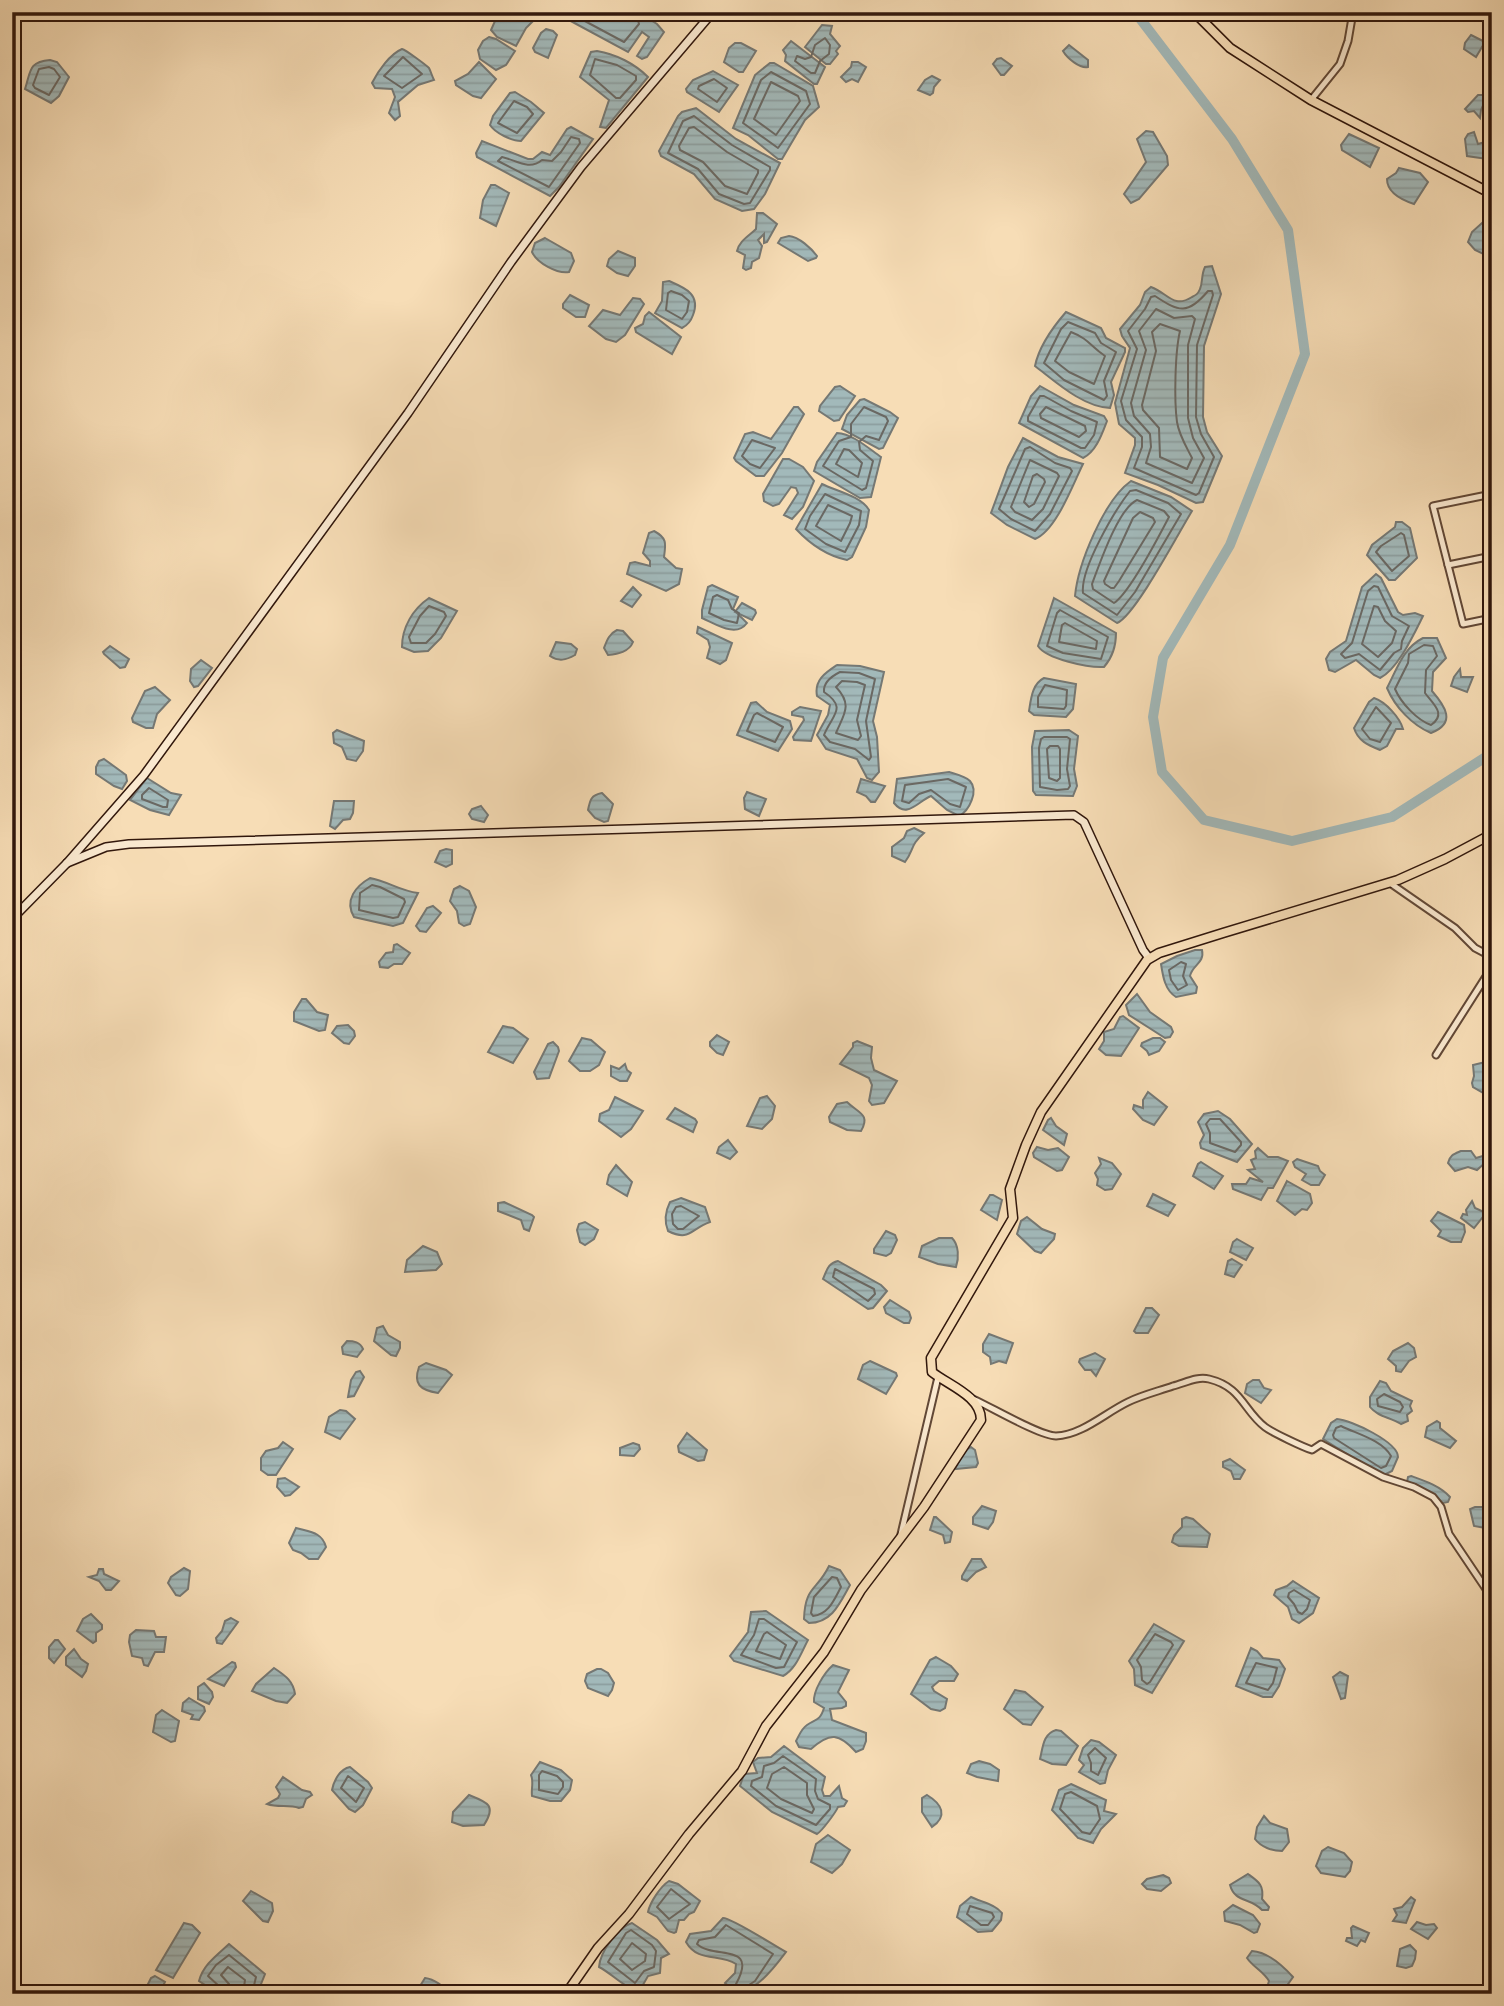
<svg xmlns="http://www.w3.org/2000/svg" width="1504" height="2006" font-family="'EB Garamond',serif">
<defs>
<pattern id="water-rules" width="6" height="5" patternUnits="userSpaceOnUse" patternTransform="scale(1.75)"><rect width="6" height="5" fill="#a2b9ba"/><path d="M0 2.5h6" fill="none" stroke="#8c9e9f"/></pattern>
</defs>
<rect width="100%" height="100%" fill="#f7ddb6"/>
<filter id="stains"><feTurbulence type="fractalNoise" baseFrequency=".00286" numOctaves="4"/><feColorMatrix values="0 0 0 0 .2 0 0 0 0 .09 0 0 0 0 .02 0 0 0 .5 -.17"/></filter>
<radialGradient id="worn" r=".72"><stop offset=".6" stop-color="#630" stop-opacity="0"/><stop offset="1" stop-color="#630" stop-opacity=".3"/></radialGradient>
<!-- water -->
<g fill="url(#water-rules)" stroke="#757874" stroke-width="2">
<polygon points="509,12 521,12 533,21 526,28 516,46 497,37 491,30 495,21"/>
<polygon points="554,12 638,12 657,24 664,32 647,57 642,59 637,56 649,37 642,32 628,52"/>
<polygon points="822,25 832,26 830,34 840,46 836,51 838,54 830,64 826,64 805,47"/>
<polygon points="546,29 553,31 557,35 548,58 535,52 533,48 541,33"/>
<polygon points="1471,35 1485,42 1476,57 1464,49 1465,43"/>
<polygon points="489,37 496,39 515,51 506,65 496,70 480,59 478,50 483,41"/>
<polygon points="791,41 825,67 817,84 814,84 785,61 786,55 783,50"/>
<polygon points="735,43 741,43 756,51 743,72 739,72 724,62 729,48"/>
<path d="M 1069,45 L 1088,60 L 1088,67 C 1080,69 1067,58 1063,51 Z"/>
<path d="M 402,49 C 406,50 426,65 429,68 C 431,72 432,76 434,80 L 418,85 L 398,102 L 400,116 L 395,120 L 389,113 L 395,97 L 392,89 L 375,88 L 372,83 C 378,71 390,54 402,49 Z"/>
<path d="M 597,51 C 616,54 635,64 648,77 L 606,128 L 600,127 L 609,100 L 580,77 L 591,52 Z"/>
<polygon points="1001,58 1012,66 1004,75 1001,75 993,64 997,59"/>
<path d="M 50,60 L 57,62 L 69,77 L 59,96 L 51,103 L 25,89 C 31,71 28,62 50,60 Z"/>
<polygon points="479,62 496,79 481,98 473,96 456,85 455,81 468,74"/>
<polygon points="852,62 858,62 866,67 858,82 852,79 846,82 841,77 851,67"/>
<polygon points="770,63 774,63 813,86 819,107 805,120 782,159 778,159 748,135 733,128 755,75"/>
<polygon points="713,71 738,85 719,112 687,92 686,89 693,80"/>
<polygon points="932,76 940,80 934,87 933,93 930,95 918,90 925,80"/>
<path d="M 515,92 L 531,102 L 544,113 L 521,141 C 512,141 495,133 490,125 L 493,116 L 510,93 Z"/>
<polygon points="1478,95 1483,95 1486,99 1481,110 1480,118 1474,111 1468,112 1465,109"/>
<polygon points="696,108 736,139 780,163 765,194 754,209 742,211 715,199 694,174 661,156 659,151 678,116 682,112"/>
<polygon points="571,127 593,139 559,187 550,196 477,157 476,153 482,141 528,159 533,159 542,152 550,155 567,129"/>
<polygon points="1146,131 1153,132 1167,156 1168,165 1139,199 1131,203 1124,194 1146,162 1137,139"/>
<polygon points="1474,132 1478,144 1488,141 1492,144 1492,154 1487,159 1467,156 1465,139 1468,134"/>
<polygon points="1349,134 1379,148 1370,167 1342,150 1341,145"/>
<path d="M 1399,168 L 1420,173 L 1428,182 L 1414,204 C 1402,200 1387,193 1387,179 L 1396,173 Z"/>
<polygon points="491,185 495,185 509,193 496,226 480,218 483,200"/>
<path d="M 757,213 L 763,213 L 777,224 L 767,242 L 764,243 L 764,234 L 758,240 L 762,246 L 759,258 L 752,262 L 751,268 L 746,270 L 743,268 L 745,255 L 737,251 C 739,241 749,236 756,229 Z"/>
<polygon points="1492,214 1492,258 1475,250 1468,242 1472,232"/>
<path d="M 789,236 C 799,237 811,248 817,256 L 816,258 L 808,261 L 778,243 L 781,238 Z"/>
<path d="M 545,238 L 571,253 L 574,261 L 569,272 C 557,274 537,263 532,252 L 535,243 Z"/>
<polygon points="618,251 635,258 635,266 628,276 617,273 607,266 609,259"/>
<path d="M 1212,266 L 1221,294 L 1204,346 L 1203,417 L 1207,432 L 1222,456 L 1203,502 L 1196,503 L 1158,485 L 1125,473 L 1135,445 L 1135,438 L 1119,424 L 1115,403 L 1130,348 L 1122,336 L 1120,329 L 1140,305 L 1145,292 L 1151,287 C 1168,293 1173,309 1192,297 C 1196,295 1198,294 1200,289 C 1203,282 1201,275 1205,267 Z"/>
<path d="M 669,281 C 685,288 701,294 693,315 C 691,321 688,325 682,328 L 655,313 L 662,301 L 663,282 Z"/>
<polygon points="570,295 589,305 585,317 576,317 563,308 563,304"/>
<polygon points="633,298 640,299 644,304 625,335 616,342 606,339 589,326 603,310 620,315"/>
<polygon points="649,312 681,337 672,354 636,332 635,328 643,324 645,316"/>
<path d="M 1066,312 L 1101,328 L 1106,338 L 1125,348 L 1125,352 L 1111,382 L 1114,395 L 1110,408 C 1083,407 1056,382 1035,366 C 1039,346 1053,327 1066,312 Z"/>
<polygon points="840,386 855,396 839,420 834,421 819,411 820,406 835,387"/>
<path d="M 1040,386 L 1074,405 L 1104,416 L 1107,421 C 1102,434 1096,452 1083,458 L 1019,423 L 1031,396 Z"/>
<polygon points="864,399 890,412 898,418 883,448 879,449 842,429 847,415 860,400"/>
<polygon points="794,407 798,407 804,414 782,453 764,476 756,476 736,461 734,458 745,434 753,432 771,439"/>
<path d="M 837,433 C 853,434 868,448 881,457 L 871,497 L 860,498 L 814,471 L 817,462 Z"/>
<path d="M 1023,438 L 1058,457 L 1083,464 C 1073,484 1056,531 1035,539 L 1007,525 L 991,513 L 1008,467 Z"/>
<polygon points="783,459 789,459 803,467 814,481 803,507 792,519 784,515 798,493 796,488 791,487 779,504 773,506 764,501 763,494"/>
<path d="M 1131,481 L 1171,497 L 1192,511 C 1179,532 1135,616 1117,623 L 1075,596 C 1078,564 1104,500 1131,481 Z"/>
<path d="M 822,484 C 836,491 861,496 869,510 L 866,527 L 852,557 L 847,560 C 828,556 810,544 796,529 Z"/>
<polygon points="1396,522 1402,522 1410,528 1417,558 1395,580 1389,580 1367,555 1372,545 1395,527"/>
<path d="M 654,531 C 667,538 666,543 664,557 L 676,568 L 682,569 L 679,584 L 666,591 L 627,574 L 630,563 L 635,562 L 650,566 L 650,561 L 643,553 L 649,533 Z"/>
<path d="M 1376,574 L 1381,578 L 1398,612 L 1403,615 L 1415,613 L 1423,616 C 1414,634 1398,669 1380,678 L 1374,675 L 1356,660 L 1335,672 L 1329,670 L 1326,659 L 1330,652 L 1346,641 L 1362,587 Z"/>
<path d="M 712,585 L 738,597 L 733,609 L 747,623 C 736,638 716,624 702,618 L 702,610 L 708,587 Z"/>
<polygon points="633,587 641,595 632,607 621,601"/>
<path d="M 429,598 L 457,611 L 441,638 L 428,651 L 414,652 L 402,647 C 402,627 413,609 429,598 Z"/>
<path d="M 1054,598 L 1116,633 C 1116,645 1112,658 1104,667 C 1089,668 1046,659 1038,646 Z"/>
<polygon points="742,603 755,610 756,613 752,620 735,612"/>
<polygon points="698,627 732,643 726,660 720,664 707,658 710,647 708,640 697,633"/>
<path d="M 617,630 L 623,631 L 633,642 C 629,652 618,654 608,655 L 604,648 C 607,640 609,634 617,630 Z"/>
<path d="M 1423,638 L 1437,638 L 1446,658 L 1433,672 L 1432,691 C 1445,706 1457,723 1431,733 C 1412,725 1395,707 1387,688 C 1397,669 1403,648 1423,638 Z"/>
<path d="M 556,642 L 571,644 L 577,649 L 575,655 C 566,660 559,662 550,656 Z"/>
<polygon points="110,646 129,659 125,667 120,668 104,654 103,652"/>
<polygon points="201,660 212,668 198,686 194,687 190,681 191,669"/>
<path d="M 837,665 L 860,666 L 884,672 L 873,721 L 877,737 L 879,772 L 872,780 L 867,778 L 857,759 L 826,749 L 817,735 L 828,715 L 830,705 L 817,696 C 814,680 825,673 837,665 Z"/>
<polygon points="1460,669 1461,677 1473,677 1467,692 1451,686 1454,677"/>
<path d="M 1044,678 L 1076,684 L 1073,709 L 1066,717 L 1034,715 L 1029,711 C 1031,699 1032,684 1044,678 Z"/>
<polygon points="155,687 170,700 157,714 153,728 146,728 133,722 132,718 145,691"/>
<path d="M 1374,698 C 1386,702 1400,718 1403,729 L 1396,729 L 1387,746 L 1380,750 C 1368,745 1358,741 1354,728 L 1369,702 Z"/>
<polygon points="756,702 767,712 790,721 792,729 778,751 737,735 751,703"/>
<polygon points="800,707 821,711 811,741 794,740 793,737 804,720 803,717 792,715 792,712"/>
<polygon points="337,730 364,741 363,751 356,761 347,759 342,747 334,743 333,733"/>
<polygon points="1069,730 1078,736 1074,769 1077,786 1073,796 1036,795 1033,791 1032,747 1035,731"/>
<polygon points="104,759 126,775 127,781 122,789 114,786 96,774 96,767 99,761"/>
<path d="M 949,772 C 955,774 965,776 970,781 C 979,791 969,811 959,816 L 947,810 L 931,796 C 917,802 907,819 894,803 L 897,779 Z"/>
<polygon points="147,778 171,793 181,795 169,815 150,810 130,800"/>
<polygon points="861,779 885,786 875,802 871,802 866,796 857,792"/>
<polygon points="747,792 766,799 759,816 745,809 744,798"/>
<path d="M 602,793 L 613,804 L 608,821 L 604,822 L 595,818 L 588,810 C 590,800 591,795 602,793 Z"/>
<polygon points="334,801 354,801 353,813 350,819 343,820 335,829 330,826"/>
<polygon points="481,806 488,815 484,822 472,819 469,814 472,809"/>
<path d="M 914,828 L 924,833 C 910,845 914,850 905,862 L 892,856 L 892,847 L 904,838 L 907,831 Z"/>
<polygon points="446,849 452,850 452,864 446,867 435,862 440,851"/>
<path d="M 370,878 C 387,881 400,891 418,893 L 403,923 L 393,926 L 354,917 C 344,900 356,886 370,878 Z"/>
<polygon points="460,886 469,891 476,907 470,924 464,926 459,923 457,911 450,901 454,889"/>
<polygon points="433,906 441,913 426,932 420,931 416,926 427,908"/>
<polygon points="397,944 410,953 402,964 394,964 388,968 380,967 379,962 386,953 393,952 394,945"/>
<path d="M 1195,950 L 1202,950 C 1205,963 1192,965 1190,976 L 1197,987 L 1196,993 L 1176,997 C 1165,990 1163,977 1161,964 L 1177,956 Z"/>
<polygon points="1137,994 1150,1012 1171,1027 1173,1032 1170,1037 1165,1038 1129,1015 1126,1005"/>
<polygon points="302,999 306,999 317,1012 328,1015 325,1030 319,1031 294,1021 294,1012"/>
<polygon points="1123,1016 1139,1028 1121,1056 1106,1055 1099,1049 1104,1041 1104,1032 1114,1029 1120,1017"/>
<polygon points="348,1025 354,1031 355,1036 349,1044 344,1043 332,1033 337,1026"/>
<polygon points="503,1026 513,1028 528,1039 513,1063 488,1052"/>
<polygon points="717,1035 729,1042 723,1055 717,1053 710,1046 710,1042"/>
<polygon points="582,1038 591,1040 605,1052 599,1065 590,1071 580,1071 569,1061"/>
<polygon points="1153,1038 1160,1038 1165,1042 1159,1051 1149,1055 1147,1051 1141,1046 1142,1043"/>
<polygon points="857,1041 872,1047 871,1058 874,1070 897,1081 884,1103 872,1105 869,1101 872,1085 869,1078 840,1064 853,1047 853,1043"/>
<polygon points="553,1042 558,1047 559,1051 549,1078 537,1079 534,1072 548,1044"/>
<polygon points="1485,1062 1492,1065 1492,1098 1473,1087 1472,1083 1474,1076 1473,1065"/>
<polygon points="625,1064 627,1070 631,1073 627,1081 620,1081 611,1076 611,1066 619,1069"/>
<polygon points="1148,1092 1167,1107 1154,1125 1143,1120 1133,1109 1134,1105 1143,1108 1143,1100"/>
<polygon points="767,1096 775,1106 772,1119 762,1129 747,1126 760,1098"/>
<polygon points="615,1097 643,1111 631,1129 621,1137 599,1121 600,1114 609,1110"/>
<path d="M 847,1102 C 858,1113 871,1114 861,1131 L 847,1130 L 830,1122 L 829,1117 L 837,1104 Z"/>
<polygon points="675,1108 695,1119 697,1122 693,1132 667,1119"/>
<polygon points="1218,1111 1230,1119 1252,1144 1237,1162 1201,1148 1200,1143 1204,1135 1198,1122 1204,1114"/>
<polygon points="1051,1118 1056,1126 1067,1134 1064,1145 1043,1130 1048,1120"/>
<polygon points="728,1140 737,1152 730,1159 717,1153 719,1147"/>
<polygon points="1037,1147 1048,1150 1058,1148 1069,1157 1062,1170 1057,1171 1034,1157 1033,1153"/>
<polygon points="1258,1148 1268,1157 1278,1157 1288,1161 1273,1188 1268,1188 1261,1200 1233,1189 1232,1184 1246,1184 1250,1178 1263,1182 1248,1170 1255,1169 1251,1160 1256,1158 1255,1151"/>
<path d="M 1461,1151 L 1471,1151 L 1476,1158 L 1483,1156 L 1487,1161 L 1477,1170 L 1468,1167 L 1455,1171 L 1448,1163 C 1450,1155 1454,1154 1461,1151 Z"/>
<polygon points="1099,1158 1112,1163 1121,1174 1112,1189 1105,1190 1097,1185 1098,1179 1095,1173 1101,1164"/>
<polygon points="1297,1159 1318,1166 1320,1171 1325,1175 1319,1185 1311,1185 1302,1180 1306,1174 1295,1167 1293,1162"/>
<polygon points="1201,1162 1223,1176 1214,1189 1193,1176 1198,1164"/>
<polygon points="616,1165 632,1182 627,1196 607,1184 609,1175"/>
<polygon points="1287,1181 1310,1194 1312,1203 1307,1210 1302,1209 1295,1215 1277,1201"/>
<polygon points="1153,1194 1175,1205 1168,1216 1147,1206"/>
<polygon points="990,1195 993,1195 1002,1200 997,1220 981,1210"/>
<path d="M 681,1198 L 705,1207 L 710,1222 C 690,1229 690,1242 668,1231 C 664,1221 665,1212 670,1202 Z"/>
<polygon points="1472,1201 1475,1208 1486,1213 1474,1228 1461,1218 1463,1214 1467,1215 1466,1210"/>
<polygon points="504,1202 532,1215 534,1217 529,1231 524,1229 521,1220 498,1211 498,1203"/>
<polygon points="1438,1212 1464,1225 1465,1232 1461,1242 1451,1242 1438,1236 1441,1231 1431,1221"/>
<polygon points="1027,1217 1042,1229 1055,1234 1054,1239 1041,1253 1035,1251 1017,1234 1021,1221"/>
<polygon points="585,1222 598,1230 594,1239 585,1245 580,1242 577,1230 579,1224"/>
<polygon points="886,1231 895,1235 897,1240 891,1253 886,1256 874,1253 874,1249"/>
<path d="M 939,1238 L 952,1238 C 959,1245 959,1258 956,1267 L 938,1264 L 919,1257 L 922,1246 Z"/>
<polygon points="1237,1239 1253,1248 1246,1260 1230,1252 1233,1242"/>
<polygon points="423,1246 437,1252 442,1264 436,1270 405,1272 407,1260"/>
<polygon points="1232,1259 1242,1265 1234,1277 1225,1274 1228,1261"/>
<path d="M 838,1261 L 881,1285 L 887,1291 L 873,1308 L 868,1309 L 823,1279 C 827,1270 828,1263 838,1261 Z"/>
<polygon points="890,1300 909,1312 911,1318 909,1323 904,1323 886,1313 884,1307"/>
<polygon points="1146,1308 1152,1308 1159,1315 1148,1333 1136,1333 1134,1331"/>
<polygon points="383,1326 388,1335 400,1342 400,1348 396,1356 391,1355 374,1341 377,1328"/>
<polygon points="989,1334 1013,1343 1006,1363 999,1361 991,1364 990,1357 983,1352 983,1344"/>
<path d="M 347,1341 C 354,1341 360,1342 363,1349 L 357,1357 L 343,1354 L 342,1347 Z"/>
<polygon points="1408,1343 1414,1348 1416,1357 1409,1361 1401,1372 1396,1371 1396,1366 1388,1359 1393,1351"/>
<polygon points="1095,1353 1105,1359 1096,1376 1091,1370 1085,1370 1079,1362 1080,1359"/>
<polygon points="870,1361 896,1373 897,1376 886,1394 858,1379 863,1365"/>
<path d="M 426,1363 L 446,1370 L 452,1375 L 438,1393 C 420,1390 413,1384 419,1367 Z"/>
<polygon points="360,1371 364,1377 354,1396 348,1397 351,1380 356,1372"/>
<polygon points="1253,1380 1259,1380 1264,1388 1271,1390 1261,1403 1245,1393 1247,1384"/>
<path d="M 1380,1381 L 1386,1383 L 1391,1391 L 1412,1401 L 1410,1406 L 1412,1411 L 1407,1415 L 1408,1421 L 1401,1424 C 1390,1417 1378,1417 1370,1407 L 1370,1397 Z"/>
<polygon points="340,1410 346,1411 355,1419 340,1439 325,1432 329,1417"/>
<path d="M 1337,1419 C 1351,1420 1398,1442 1398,1457 L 1392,1471 L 1382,1476 L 1323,1439 L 1331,1423 Z"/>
<polygon points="1437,1421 1440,1423 1440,1428 1456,1441 1450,1448 1425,1437 1427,1427"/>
<polygon points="687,1433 707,1450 704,1460 698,1461 679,1452 678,1446"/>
<polygon points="283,1442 293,1449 276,1475 268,1475 261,1470 261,1458 266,1451 278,1448"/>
<polygon points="633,1443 639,1445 640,1449 634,1456 620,1455 620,1448"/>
<polygon points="971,1447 975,1450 978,1463 976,1467 955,1469 964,1451"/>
<polygon points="1230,1459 1245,1470 1240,1479 1234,1479 1231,1471 1223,1467 1223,1462"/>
<path d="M 1411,1476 C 1425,1481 1440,1486 1450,1497 L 1448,1502 L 1443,1503 L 1431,1494 L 1407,1482 L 1408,1477 Z"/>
<polygon points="285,1478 299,1487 290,1495 285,1496 277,1487 278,1479"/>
<polygon points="982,1506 996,1511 993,1522 988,1529 973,1524 973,1517"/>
<polygon points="1475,1507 1482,1507 1492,1512 1492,1527 1490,1529 1474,1526 1470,1509"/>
<polygon points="934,1517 936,1517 952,1532 950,1542 945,1543 943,1535 930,1530"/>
<polygon points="1186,1517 1193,1519 1210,1534 1207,1547 1179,1546 1172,1542 1174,1535 1182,1527 1182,1519"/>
<path d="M 296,1528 C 310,1532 322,1532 326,1547 L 318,1559 L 309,1559 L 301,1553 L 293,1550 L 289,1543 Z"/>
<polygon points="972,1559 981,1559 986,1567 976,1572 967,1581 962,1579 962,1576"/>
<path d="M 829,1566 L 840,1570 L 850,1585 C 840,1603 832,1623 809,1623 L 804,1619 C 805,1586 817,1591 829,1566 Z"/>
<polygon points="184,1568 190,1571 188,1589 180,1596 176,1595 168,1583 171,1577"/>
<polygon points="99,1569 103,1569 104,1574 119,1581 111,1590 106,1590 99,1581 89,1577 97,1575"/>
<polygon points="1293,1581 1319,1598 1313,1613 1299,1623 1292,1619 1288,1607 1274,1595 1276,1590 1287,1586"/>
<path d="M 766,1611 L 808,1640 C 801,1653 796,1669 783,1676 L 734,1661 L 730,1656 L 748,1632 L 751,1612 Z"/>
<polygon points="91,1614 102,1625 102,1629 96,1633 96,1641 93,1643 77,1631 83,1619"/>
<polygon points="231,1618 238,1622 222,1644 217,1643 216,1638 222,1631 225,1621"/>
<polygon points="1154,1624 1184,1641 1152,1693 1135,1685 1134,1669 1129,1661"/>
<polygon points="136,1630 154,1631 156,1637 166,1637 164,1652 155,1652 148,1666 144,1665 142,1658 132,1656 129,1642 130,1635"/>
<polygon points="55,1640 58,1640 65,1649 54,1663 49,1658 49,1647"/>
<polygon points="1251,1648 1257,1651 1263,1658 1279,1660 1285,1669 1279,1686 1272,1697 1263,1697 1236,1686"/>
<polygon points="74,1649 81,1659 88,1664 86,1671 82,1677 66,1665 66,1657"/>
<polygon points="936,1657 951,1666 958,1674 954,1681 939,1681 932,1687 934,1691 947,1699 945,1708 940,1711 931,1709 911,1694 930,1660"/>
<polygon points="232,1662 235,1663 236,1667 224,1686 208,1679"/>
<path d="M 833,1665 L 849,1670 L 838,1692 L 846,1702 L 846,1706 L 842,1708 L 830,1709 L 832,1720 L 866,1733 L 866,1741 L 863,1749 L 856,1752 C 839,1733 830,1732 811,1749 L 799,1747 L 796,1741 C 799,1736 801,1729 807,1725 C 816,1719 820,1721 824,1708 L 814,1702 C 813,1691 824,1673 833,1665 Z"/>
<path d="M 274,1668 C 284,1675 293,1680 295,1694 L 287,1703 L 276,1701 L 252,1691 L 256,1684 Z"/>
<polygon points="597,1669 601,1669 608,1673 614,1683 612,1690 608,1696 588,1688 585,1681 587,1674"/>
<polygon points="1340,1672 1348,1676 1345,1698 1341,1699 1333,1677"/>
<polygon points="204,1683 212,1692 213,1697 209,1704 198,1699 198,1687"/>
<polygon points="1015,1690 1025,1692 1043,1707 1031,1725 1023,1724 1004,1709"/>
<polygon points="189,1698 204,1707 205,1711 199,1720 191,1719 193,1715 182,1711 183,1703"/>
<polygon points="162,1710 179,1721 175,1741 171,1742 153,1732 156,1715"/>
<path d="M 1056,1730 L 1061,1731 L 1078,1746 L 1066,1765 L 1052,1764 L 1040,1759 C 1043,1747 1043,1734 1056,1730 Z"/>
<polygon points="1091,1740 1099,1742 1116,1755 1108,1770 1105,1783 1100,1784 1079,1772 1084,1765 1079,1760 1083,1748"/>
<path d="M 784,1746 L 825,1777 L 822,1790 L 824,1796 L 830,1796 L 839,1786 L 842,1798 L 847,1801 L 844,1806 L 838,1807 C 836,1812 822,1831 817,1834 L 772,1812 L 740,1786 L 744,1774 L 757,1773 L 753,1762 L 758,1758 L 771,1757 Z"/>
<polygon points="979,1761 990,1764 999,1770 998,1781 977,1777 967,1773 971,1764"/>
<path d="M 540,1762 L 561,1770 L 572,1780 L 570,1790 L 561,1801 L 550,1801 L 532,1796 C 531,1788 534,1782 531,1775 Z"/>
<path d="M 350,1767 L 368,1782 L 372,1788 L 363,1805 L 355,1812 L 349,1809 L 332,1790 C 334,1780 340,1769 350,1767 Z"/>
<path d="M 283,1777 L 302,1790 L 310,1792 L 312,1795 L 306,1799 L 303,1807 L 299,1808 C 289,1804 278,1808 267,1804 L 278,1798 L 280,1794 L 276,1787 Z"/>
<polygon points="1071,1784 1106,1800 1104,1811 1116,1814 1101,1829 1093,1843 1078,1838 1052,1810 1059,1790"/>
<path d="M 469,1795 C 487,1802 497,1805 484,1825 L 463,1826 L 452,1822 L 453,1812 Z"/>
<path d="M 927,1795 C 942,1804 948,1816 932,1827 L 922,1812 L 922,1798 Z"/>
<path d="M 1264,1816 L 1270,1823 L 1287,1829 L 1289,1842 L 1282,1851 C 1272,1851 1261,1847 1255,1839 L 1257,1827 Z"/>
<polygon points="828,1835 850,1850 842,1864 832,1873 811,1862 816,1844"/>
<polygon points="1328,1847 1344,1853 1352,1862 1350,1871 1345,1877 1321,1873 1316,1866 1322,1851"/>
<path d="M 1248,1874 C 1259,1882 1264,1885 1262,1899 L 1269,1907 L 1268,1910 L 1262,1910 C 1250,1897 1235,1903 1230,1885 Z"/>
<polygon points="1163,1875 1169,1878 1171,1883 1161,1891 1147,1889 1142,1884 1147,1879"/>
<path d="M 669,1881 L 678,1884 L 700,1901 L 694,1912 L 689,1914 L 684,1920 L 679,1920 L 676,1932 L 674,1933 L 668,1931 L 657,1917 L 648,1912 C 650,1902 661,1886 669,1881 Z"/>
<polygon points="251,1891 272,1903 273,1911 268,1922 263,1921 243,1901"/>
<path d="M 971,1897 C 981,1902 995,1904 1002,1913 L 1001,1920 L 992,1931 L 978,1932 L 957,1917 L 960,1906 Z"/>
<polygon points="1411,1897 1415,1900 1406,1923 1393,1921 1397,1915 1394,1909 1402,1907"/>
<polygon points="1233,1905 1253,1915 1260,1924 1257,1932 1254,1933 1240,1925 1225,1921 1224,1912"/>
<path d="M 723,1918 C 732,1918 773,1945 786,1952 C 774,1968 747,2006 725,1983 L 735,1973 L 736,1964 C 719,1953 698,1963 686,1942 L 690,1934 L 711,1931 Z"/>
<polygon points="1417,1922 1426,1925 1434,1924 1437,1928 1428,1939 1411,1929"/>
<polygon points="184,1923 192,1925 200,1933 173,1978 156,1970"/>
<path d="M 632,1923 L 657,1940 L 669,1954 L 661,1958 L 660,1973 L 648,1976 L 640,1990 C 624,1989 613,1974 599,1967 C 600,1952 618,1927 632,1923 Z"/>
<polygon points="1353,1926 1369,1933 1365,1942 1361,1940 1357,1946 1346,1941 1347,1938 1352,1938 1351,1928"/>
<path d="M 229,1944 L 265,1974 L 257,1994 L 219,1994 L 199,1981 C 203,1965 217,1955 229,1944 Z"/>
<polygon points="1410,1945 1416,1951 1415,1959 1412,1966 1406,1968 1397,1966 1400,1949"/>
<path d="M 1252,1951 C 1268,1952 1283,1966 1293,1977 L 1281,1994 L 1265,1994 L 1269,1981 C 1263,1971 1253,1967 1247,1958 Z"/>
<polygon points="155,1976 165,1982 159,1994 143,1994 151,1978"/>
<path d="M 425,1978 C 434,1979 444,1986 449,1994 L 415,1994 Z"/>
</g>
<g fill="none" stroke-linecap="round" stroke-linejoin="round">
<!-- shore -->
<g stroke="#6a6863" stroke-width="2">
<polyline points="568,12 624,42 639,24 636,12"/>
<polygon points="825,38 830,45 829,54 820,61 815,73 811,73 795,61 797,56 805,59 811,57 815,45"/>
<polygon points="403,57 422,74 402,88 384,76"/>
<polygon points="595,59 617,65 636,76 636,80 620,98 616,98 590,75"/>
<polygon points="49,67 54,69 60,77 49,95 35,88 33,85 39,69"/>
<polygon points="771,72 806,91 810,104 778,148 743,123 761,80"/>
<polygon points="714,79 727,88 717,102 698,89 699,86"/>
<polygon points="771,82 798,96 800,101 776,135 754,119"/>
<polygon points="514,101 527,107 533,114 517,133 498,123"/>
<polygon points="694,116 732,145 770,167 770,170 750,203 744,204 719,194 698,169 668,153 683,121"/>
<polygon points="694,127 727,152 758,170 758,173 747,194 725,186 703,162 680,150 679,146 689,128"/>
<path d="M 571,137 L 579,139 L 580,143 L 549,187 L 498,161 L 502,157 C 516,160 529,171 542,160 L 552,161 L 561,152 Z"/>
<polygon points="671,291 682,295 689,301 687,312 682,319 666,310 668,293"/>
<path d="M 1208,291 L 1212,291 L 1213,295 L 1197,345 L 1196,417 L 1201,434 L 1214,457 L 1199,493 L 1196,495 L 1134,468 L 1142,447 L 1142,437 L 1126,420 L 1121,401 L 1137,349 L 1128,331 L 1145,309 L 1151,297 L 1155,296 C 1179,312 1188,315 1208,291 Z"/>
<polygon points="1156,309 1174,318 1192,316 1195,319 1188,345 1188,418 1193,438 1204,458 1192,483 1146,463 1151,447 1150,434 1134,416 1131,403 1146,350 1139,331"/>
<polygon points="1068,322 1095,333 1101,343 1116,352 1104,381 1107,396 1104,400 1064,380 1044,363 1061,329"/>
<path d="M 1160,324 L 1180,331 C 1175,352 1174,400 1177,422 C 1179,435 1186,446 1192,458 L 1187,469 L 1160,457 L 1159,428 L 1143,410 L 1142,405 L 1156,351 L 1152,332 Z"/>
<path d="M 1071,332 C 1089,339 1090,346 1105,356 L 1094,384 L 1069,372 L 1055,361 Z"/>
<polygon points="1040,396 1044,396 1071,411 1097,422 1094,435 1085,448 1081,448 1028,421 1028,417"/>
<polygon points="864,407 886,417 888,421 879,440 866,436 859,442 860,450 873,461 866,488 862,490 823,466 839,441 851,437 851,424"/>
<polygon points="1046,407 1085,426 1086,431 1079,437 1041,418 1040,414"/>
<polygon points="752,440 775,448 760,468 750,464 742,456"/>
<polygon points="1030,447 1055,463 1070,468 1072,471 1050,514 1035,531 1011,519 999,509 1025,449"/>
<polygon points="844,449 849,450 862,463 858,477 836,464"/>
<polygon points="1030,460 1057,473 1059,476 1043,509 1032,520 1015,512 1011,507"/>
<polygon points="1037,474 1044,479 1045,482 1034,504 1029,507 1024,502 1033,476"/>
<path d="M 1136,490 L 1168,503 L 1181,514 L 1135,592 L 1117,615 L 1083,593 C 1080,569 1115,510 1130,491 Z"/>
<polygon points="825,494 861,511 859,525 845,552 826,544 805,529 810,516"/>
<path d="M 1137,500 L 1164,511 L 1169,517 C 1159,536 1130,593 1114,603 L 1093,589 L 1092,584 C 1100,563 1118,509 1137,500 Z"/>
<polygon points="828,505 852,516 850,523 841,541 816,526"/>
<polygon points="1140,512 1153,518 1155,522 1119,581 1114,588 1111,588 1105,584 1104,581 1133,518"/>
<polygon points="1401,533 1404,535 1409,556 1392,571 1376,552 1381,546"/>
<polygon points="1374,586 1378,587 1392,616 1409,626 1402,641 1401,649 1394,653 1380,670 1359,654 1345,658 1341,654 1352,643 1368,591"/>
<polygon points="717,595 728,600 732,609 739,613 737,623 724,620 709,613 713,597"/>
<polygon points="429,606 444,612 446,616 435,634 426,643 411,643 409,637 420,616"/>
<polygon points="1374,606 1378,607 1385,621 1396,631 1392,643 1378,657 1362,644"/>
<polygon points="1060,610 1108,637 1101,659 1063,653 1047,646 1057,613"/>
<polygon points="1065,623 1097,641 1096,649 1059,642 1062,625"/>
<path d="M 1424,645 L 1433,646 L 1437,656 L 1426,670 L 1425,693 C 1433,704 1447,714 1431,725 C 1417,720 1401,703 1395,689 L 1408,663 L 1409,654 Z"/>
<path d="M 840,672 L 859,673 L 875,679 L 866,721 L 871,757 L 869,760 L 855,749 L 830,742 L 824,735 C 832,715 848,708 824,692 C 823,682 832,676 840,672 Z"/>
<path d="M 842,681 L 857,682 L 865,685 L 857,720 L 861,736 L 858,740 L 836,733 C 844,714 853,705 836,687 Z"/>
<polygon points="1045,685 1067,690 1066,706 1064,709 1038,707 1038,697"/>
<polygon points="1376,707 1391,723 1380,742 1370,739 1362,729"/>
<polygon points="757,713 783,727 775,742 747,731 754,715"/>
<polygon points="1044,737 1067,737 1070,739 1067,769 1070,786 1068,789 1057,790 1040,787 1039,748 1041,739"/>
<polygon points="1050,746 1058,746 1060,749 1060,778 1057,781 1049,778 1047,749"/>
<polygon points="948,779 966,787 960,807 950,804 931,790 919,794 909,803 902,801 905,785"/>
<polygon points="149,788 168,800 167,807 163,807 142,799 142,795"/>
<polygon points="372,885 380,887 404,899 405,902 398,917 393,918 359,910 360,893"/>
<polygon points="1181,962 1186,964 1183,976 1187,985 1178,990 1171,980 1169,970"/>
<polygon points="1210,1119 1220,1119 1241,1142 1241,1145 1235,1152 1210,1143 1210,1133 1206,1124"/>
<polygon points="681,1206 699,1216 683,1229 678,1229 673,1224 672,1214 676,1207"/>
<polygon points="835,1269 874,1289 875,1294 868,1301 833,1277"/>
<polygon points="1384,1394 1400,1402 1403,1407 1400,1412 1378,1406 1377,1399"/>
<path d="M 1341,1426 C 1357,1434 1382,1440 1391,1456 L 1386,1466 L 1381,1468 L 1334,1438 L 1333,1435 L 1336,1428 Z"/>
<path d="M 832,1577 L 837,1578 L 841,1587 C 834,1600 829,1614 813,1616 L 811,1613 L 814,1597 Z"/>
<polygon points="1294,1590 1310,1600 1307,1609 1302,1614 1298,1612 1294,1604 1288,1597 1289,1593"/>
<polygon points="759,1619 764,1619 797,1642 784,1667 776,1668 741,1655 754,1635"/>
<polygon points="767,1632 786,1645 780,1659 756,1651 764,1634"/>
<polygon points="1155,1634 1171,1642 1173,1645 1150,1682 1147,1684 1142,1680 1141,1667 1137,1660"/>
<polygon points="1256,1663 1277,1668 1273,1683 1268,1690 1246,1683"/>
<polygon points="1095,1748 1106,1758 1098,1775 1091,1771 1091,1763 1088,1755"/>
<polygon points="783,1756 816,1779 815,1791 818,1799 830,1805 830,1809 816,1825 776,1806 751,1786 752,1781 762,1777 764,1766 774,1763"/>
<polygon points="784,1767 807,1783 807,1795 814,1809 812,1813 781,1799 767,1788 772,1774"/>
<polygon points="542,1771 557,1776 563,1782 563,1787 558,1794 539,1790 539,1775"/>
<polygon points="348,1776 364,1788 356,1802 341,1788"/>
<polygon points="1071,1792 1097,1806 1100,1819 1090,1834 1082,1832 1060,1809 1065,1794"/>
<polygon points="671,1889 690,1904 669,1919 657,1907"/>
<polygon points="970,1906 992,1913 994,1917 988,1925 981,1925 967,1914"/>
<path d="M 726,1925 L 773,1954 L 755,1981 L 743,1989 L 736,1984 C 759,1942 714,1960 697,1944 L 699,1940 L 715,1937 Z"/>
<polygon points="631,1930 652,1945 656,1951 654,1967 644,1971 635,1983 608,1962 626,1933"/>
<polygon points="632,1943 646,1954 645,1961 632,1970 620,1959"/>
<polyline points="222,1994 220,1987 208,1976 216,1965 229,1955 256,1977 252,1994"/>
<polyline points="231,1994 229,1984 221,1975 228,1967 245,1980 243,1994"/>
</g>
<!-- river -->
<polyline stroke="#a2b9ba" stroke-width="10" points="1135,12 1232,139 1288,230 1305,354 1230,545 1163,658 1153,717 1162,772 1204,820 1292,841 1392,817 1492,753"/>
<!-- minor casing -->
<g stroke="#624836" stroke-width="9">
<g id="minor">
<polyline points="1311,100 1340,64 1348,41 1353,12"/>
<polyline points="1492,494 1433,506 1448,565 1492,556"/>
<polyline points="1448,565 1463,624 1492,618"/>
<polyline points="1390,883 1455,928 1475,948 1492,957"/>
<polyline points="1436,1055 1492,967"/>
<path d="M 973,1399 C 991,1407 1040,1436 1056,1436 C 1082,1435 1105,1413 1128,1402 C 1142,1395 1159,1391 1173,1386 C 1185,1383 1197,1376 1209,1379 C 1242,1387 1243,1410 1265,1427 C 1273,1433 1303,1447 1312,1450 L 1321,1444 L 1383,1477 L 1414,1487 L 1433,1497 L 1441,1507 L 1449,1534 L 1492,1598"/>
<polyline points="901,1534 938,1377"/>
</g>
</g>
<!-- secondary casing -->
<g stroke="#31170c" stroke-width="10">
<g id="secondary">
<path d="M 67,863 L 106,847 L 129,844 C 444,837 759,823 1074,815 L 1084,822 L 1143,950 L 1149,958"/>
<polyline points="12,919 67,863 144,775 408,413 511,262 581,167 713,12"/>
</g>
</g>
<!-- primary casing -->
<g stroke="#31170c" stroke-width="11">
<g id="primary">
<polyline points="1194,12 1230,48 1311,100 1492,194"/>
<path d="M 566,1994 L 598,1948 L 629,1914 L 689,1834 L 742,1771 L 766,1726 L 824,1652 L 861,1590 L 924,1507 L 981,1420 C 981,1396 948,1385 932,1372 L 931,1358 L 1013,1218 L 1010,1189 L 1026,1145 L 1041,1112 L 1147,960 L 1159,953 L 1223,933 L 1398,880 L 1445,859 L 1492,834"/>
</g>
</g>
<!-- minor -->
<use href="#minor" stroke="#fae9d0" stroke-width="5"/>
<!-- secondary -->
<use href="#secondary" stroke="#fae9d0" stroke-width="7"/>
<!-- primary -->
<use href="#primary" stroke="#f7ddb6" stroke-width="8"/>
</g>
<!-- margin -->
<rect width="1504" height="2006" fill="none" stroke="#f7ddb6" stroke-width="42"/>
<rect x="14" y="14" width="1476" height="1978" fill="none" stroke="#31170c" stroke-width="3.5"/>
<rect x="21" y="21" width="1462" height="1964" fill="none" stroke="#31170c" stroke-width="2"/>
<rect width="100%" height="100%" filter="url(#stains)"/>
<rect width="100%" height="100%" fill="url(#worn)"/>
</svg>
